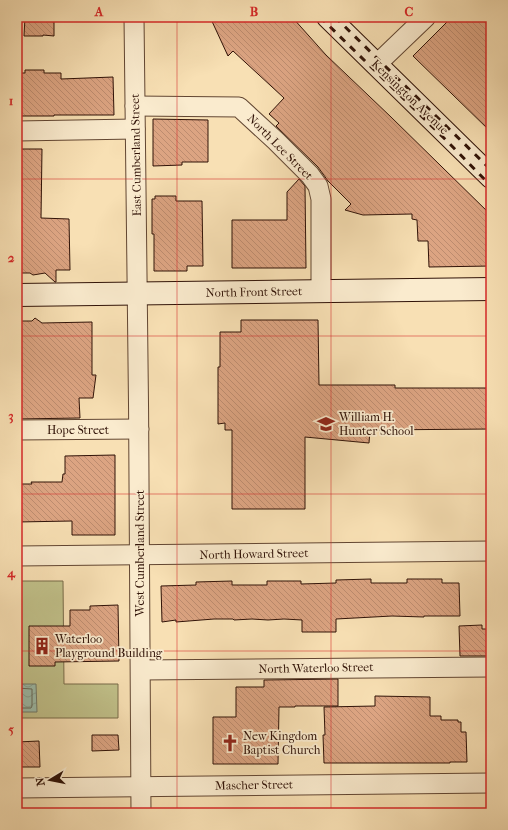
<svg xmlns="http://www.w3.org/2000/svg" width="508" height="830" font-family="'IM FELL French Canon',serif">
<defs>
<pattern id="water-waves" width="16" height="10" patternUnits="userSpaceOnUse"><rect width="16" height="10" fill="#9dbdab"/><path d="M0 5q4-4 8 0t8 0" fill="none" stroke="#88a192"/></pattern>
<pattern id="building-back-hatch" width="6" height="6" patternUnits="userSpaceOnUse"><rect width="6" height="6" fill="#dca482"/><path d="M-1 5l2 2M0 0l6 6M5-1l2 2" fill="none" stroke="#bd8c6f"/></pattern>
</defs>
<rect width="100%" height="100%" fill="#f8e0b4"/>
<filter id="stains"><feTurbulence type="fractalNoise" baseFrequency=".005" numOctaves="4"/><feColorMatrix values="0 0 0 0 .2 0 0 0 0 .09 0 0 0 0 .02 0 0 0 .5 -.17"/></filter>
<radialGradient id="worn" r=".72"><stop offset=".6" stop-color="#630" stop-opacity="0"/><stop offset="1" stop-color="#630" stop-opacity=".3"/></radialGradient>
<!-- park -->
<polygon fill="#c1c18a" stroke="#786a48" points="17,581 63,581 64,684 118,684 118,718 17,718"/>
<!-- water -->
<polygon fill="url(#water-waves)" stroke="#717969" points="17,684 36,684 37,712 17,712"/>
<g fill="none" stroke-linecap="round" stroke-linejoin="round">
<!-- shore -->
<polyline stroke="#666859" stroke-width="1" points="17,688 32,689 32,706 31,708 17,708"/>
</g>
<!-- building -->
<g fill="url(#building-back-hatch)" stroke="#301207">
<polygon points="25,17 54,17 54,36 43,35 43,36 24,36"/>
<polygon points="210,17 292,17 326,55 391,117 491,215 491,266 429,267 428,241 418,241 417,220 412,219 412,214 363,215 345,210 351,204 328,181 318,167 276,126 279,123 269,114 284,98 233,51 228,56"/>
<polygon points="452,17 491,17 491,132 413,56"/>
<polygon points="25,70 44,70 44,73 61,73 61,79 113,77 114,115 54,115 54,116 17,116 17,73 25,73"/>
<polygon points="153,119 208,120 208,162 182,162 182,165 153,166"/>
<polygon points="17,149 42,149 41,218 69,219 70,270 56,270 56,282 55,282 45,273 33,275 30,273 17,273"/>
<polygon points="299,179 305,186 306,268 232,268 232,220 287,220 287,192"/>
<polygon points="155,196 176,196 176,201 202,201 203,266 187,266 187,271 154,271 154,234 152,234 152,199 155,199"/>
<polygon points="35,318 42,323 92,322 92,375 96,375 93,398 79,398 80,418 17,419 17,321 32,321"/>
<polygon points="241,320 318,320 319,385 395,385 395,388 491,388 491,429 370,430 369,443 305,437 305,509 232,509 232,430 225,430 225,423 218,424 218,367 220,367 220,332 241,332"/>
<polygon points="115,455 115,535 72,535 72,521 17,522 17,484 32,484 31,482 62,482 63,474 65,474 65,456"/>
<polygon points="371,579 371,583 407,583 407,579 442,579 442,583 459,583 460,616 424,616 424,617 392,616 336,619 336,632 302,632 302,620 284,619 268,620 252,619 234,620 233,619 214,619 176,622 176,620 162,622 161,586 196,585 196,582 232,581 232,585 267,585 267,581 301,581 301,584 336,583 336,580"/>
<polygon points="118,605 119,661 55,662 55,666 29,666 29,626 70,626 70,610 90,610 90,606"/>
<polygon points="482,625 482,629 491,629 491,656 460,656 459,626"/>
<polygon points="338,679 338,706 295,706 295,707 279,707 278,764 213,764 213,717 236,717 236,687 264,687 264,680"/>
<polygon points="375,696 430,697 430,716 441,716 441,720 458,720 458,722 461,722 461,732 466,732 467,762 450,762 450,763 324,763 323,735 325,735 324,707 375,706"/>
<polygon points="92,735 118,735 119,750 92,751"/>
<polygon points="39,741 40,767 17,767 17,742"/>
</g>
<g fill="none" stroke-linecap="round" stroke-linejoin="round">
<!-- street casing -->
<g stroke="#624632" stroke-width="21">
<g id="street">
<path d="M 134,17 C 137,282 141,548 141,813"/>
<polyline points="376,65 426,17"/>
<polyline points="135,106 239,107 276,141 310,175 318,186 321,199 321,291"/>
<polyline points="17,131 135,129"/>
<polyline points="17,430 139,429"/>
<polyline points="17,556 491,551"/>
<polyline points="141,670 491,667"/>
<polyline points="17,788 491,783"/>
</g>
</g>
<!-- secondary casing -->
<g stroke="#301207" stroke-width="24">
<g id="secondary">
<polyline points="328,17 491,177"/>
<polyline points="17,295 491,289"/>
</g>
</g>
<!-- street -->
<use href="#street" stroke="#faebce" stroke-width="19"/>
<!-- secondary -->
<use href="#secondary" stroke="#faebce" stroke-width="22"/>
<!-- rail -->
<g stroke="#301207" stroke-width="3" stroke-dasharray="7 7" stroke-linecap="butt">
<polyline points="320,17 447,141 491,186"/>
<polyline points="335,17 491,170"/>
</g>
</g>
<!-- grid -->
<path fill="none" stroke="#d62828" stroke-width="1" stroke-opacity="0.55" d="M 177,17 L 177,813M 331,17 L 331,813M 17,179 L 491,179M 17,336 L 491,336M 17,494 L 491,494M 17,651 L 491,651"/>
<!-- icons -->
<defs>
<g id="school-bare" transform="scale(1.38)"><path d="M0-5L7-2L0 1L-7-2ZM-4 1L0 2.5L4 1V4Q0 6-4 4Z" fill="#8f2418" stroke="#faebce" stroke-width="2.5" paint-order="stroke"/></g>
<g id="building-bare" transform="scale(1.38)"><path d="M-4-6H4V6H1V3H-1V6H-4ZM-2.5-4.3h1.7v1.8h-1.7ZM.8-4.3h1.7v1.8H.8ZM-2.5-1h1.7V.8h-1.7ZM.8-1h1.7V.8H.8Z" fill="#8f2418" stroke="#faebce" stroke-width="2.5" paint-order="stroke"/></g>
<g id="church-bare" transform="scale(1.38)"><path d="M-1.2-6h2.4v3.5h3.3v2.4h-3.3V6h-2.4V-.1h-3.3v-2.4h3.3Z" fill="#8f2418" stroke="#faebce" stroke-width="2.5" paint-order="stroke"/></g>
</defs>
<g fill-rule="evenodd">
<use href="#school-bare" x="326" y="424"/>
<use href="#building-bare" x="42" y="646"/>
<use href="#church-bare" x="230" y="743"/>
</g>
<g text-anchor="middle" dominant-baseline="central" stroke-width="3.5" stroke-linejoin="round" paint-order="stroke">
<!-- street labels -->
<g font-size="12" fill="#301207" stroke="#faebce">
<text transform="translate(410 97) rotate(44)">Kensington Avenue</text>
<text transform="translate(280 147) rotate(45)">North Lee Street</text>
<text transform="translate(136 155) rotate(-91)">East Cumberland Street</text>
<text transform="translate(254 292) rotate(-1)">North Front Street</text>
<text x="78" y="430">Hope Street</text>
<text transform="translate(140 553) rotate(-90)">West Cumberland Street</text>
<text transform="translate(254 554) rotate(-1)">North Howard Street</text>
<text transform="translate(316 668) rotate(-1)">North Waterloo Street</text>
<text transform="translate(254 785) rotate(-1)">Mascher Street</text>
</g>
<!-- poi labels -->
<g font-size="12" fill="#301207" stroke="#faebce" text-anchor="start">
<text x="339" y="417">William H.<tspan x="339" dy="14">Hunter School</tspan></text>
<text x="55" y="639">Waterloo<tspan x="55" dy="14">Playground Building</tspan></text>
<text x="243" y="736">New Kingdom<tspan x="243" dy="14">Baptist Church</tspan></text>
</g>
</g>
<!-- margin -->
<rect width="508" height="830" fill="none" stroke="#f8e0b4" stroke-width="44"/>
<!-- north arrow -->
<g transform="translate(50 780) rotate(260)" stroke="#faebce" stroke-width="3" paint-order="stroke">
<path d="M0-3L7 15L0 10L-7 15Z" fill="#301207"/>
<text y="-6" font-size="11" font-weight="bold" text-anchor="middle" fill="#301207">N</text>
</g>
<rect x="22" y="22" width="464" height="786" fill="none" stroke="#d62828" stroke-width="1.5"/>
<g font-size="13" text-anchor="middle" font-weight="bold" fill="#d62828">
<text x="99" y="16">A</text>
<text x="254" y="16">B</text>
<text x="409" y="16">C</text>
<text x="11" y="105">1</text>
<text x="11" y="262">2</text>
<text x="11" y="420">3</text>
<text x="11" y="577">4</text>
<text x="11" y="734">5</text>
</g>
<rect width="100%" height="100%" filter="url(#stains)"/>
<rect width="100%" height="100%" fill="url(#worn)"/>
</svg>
